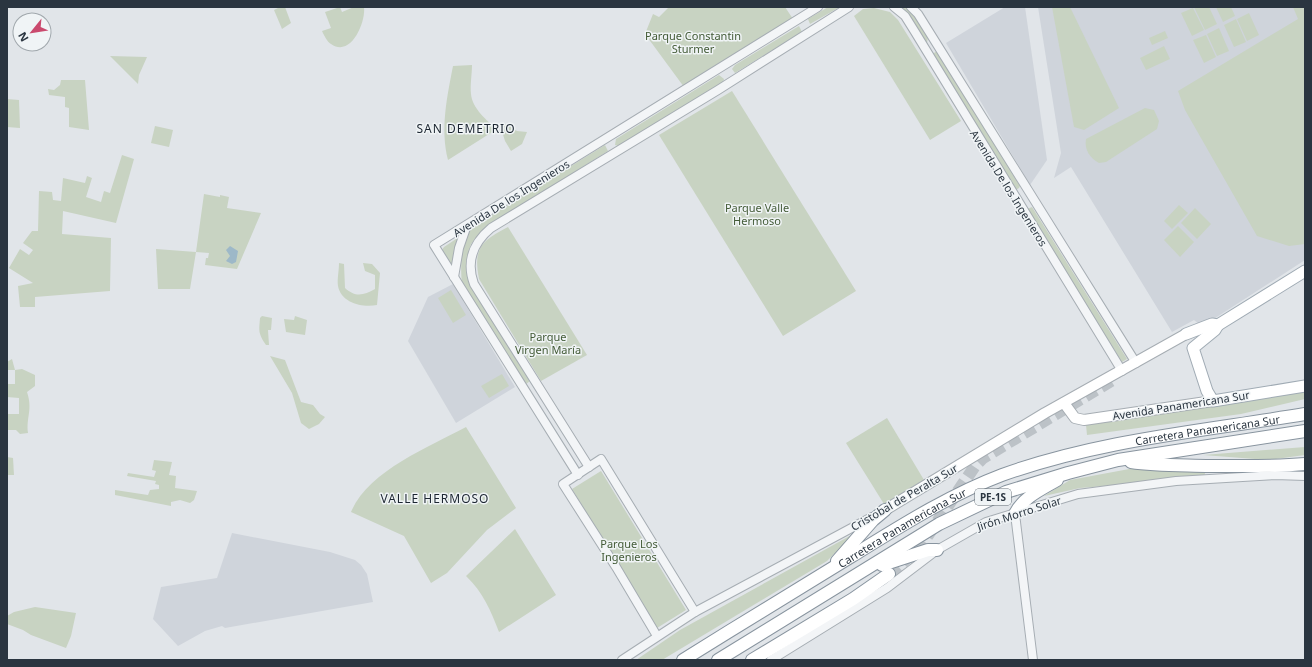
<svg xmlns="http://www.w3.org/2000/svg" width="1312" height="667" font-family="'Noto Sans',sans-serif">
<rect width="100%" height="100%" fill="#e1e5e9"/>
<!-- built -->
<g fill="#cfd4db">
<polygon points="1005,7 1025,7 1047,160 1030,185 946,43"/>
<polygon points="1038,7 1305,7 1305,260 1206,324 1199,324 1194,320 1172,332 1071,167 1054,178 1061,153"/>
<polygon points="453,284 515,387 456,423 408,341 428,297"/>
<polygon points="232,533 330,552 355,560 361,565 367,574 373,602 225,628 222,626 205,631 178,646 153,619 161,587 217,578"/>
</g>
<!-- green -->
<g fill="#c8d3c2">
<polygon points="280,7 285,7 291,23 282,29 274,10"/>
<path d="M 340,7 L 342,12 L 354,7 L 364,7 C 366,22 351,58 331,44 C 327,42 324,35 322,31 L 331,28 L 325,12 Z"/>
<polygon points="669,7 785,7 793,19 684,87 645,34 653,14 659,17"/>
<polygon points="828,7 840,7 810,24 808,19"/>
<polygon points="901,7 907,7 912,12 928,37 927,43 924,42 906,11"/>
<polygon points="1052,7 1070,7 1119,108 1084,130 1074,127"/>
<polygon points="1194,7 1209,7 1217,24 1205,30"/>
<polygon points="1216,7 1231,7 1235,16 1223,22"/>
<polygon points="1293,7 1305,7 1305,244 1289,246 1257,236 1185,110 1178,91 1298,19"/>
<polygon points="874,8 890,12 898,20 961,121 930,140 854,16 863,9"/>
<polygon points="1193,8 1204,30 1192,36 1181,13"/>
<polygon points="1249,13 1259,35 1247,41 1237,19"/>
<polygon points="1236,19 1246,42 1234,47 1224,25"/>
<polygon points="799,26 802,32 735,73 732,69 735,65"/>
<polygon points="1219,28 1229,51 1217,56 1207,34"/>
<polygon points="1165,31 1168,38 1152,45 1149,38"/>
<polygon points="1206,35 1216,57 1204,63 1193,40"/>
<polygon points="1164,46 1170,59 1146,70 1140,58"/>
<polygon points="937,51 1020,186 1019,188 1016,190 931,55"/>
<polygon points="110,56 147,57 139,75 138,84"/>
<path d="M 472,65 C 472,74 470,85 471,94 C 472,108 487,121 497,129 L 448,160 C 440,129 447,97 453,66 Z"/>
<polygon points="719,75 724,79 723,83 619,146 615,145 616,139"/>
<polygon points="61,80 85,80 89,130 69,127 69,108 65,107 65,97 49,95 48,89 54,90 60,85"/>
<polygon points="732,91 856,291 783,336 659,135"/>
<polygon points="7,99 19,100 20,128 7,127"/>
<path d="M 1145,108 L 1154,110 L 1159,121 L 1157,129 L 1106,162 L 1099,163 C 1090,158 1084,150 1086,139 Z"/>
<polygon points="506,124 517,131 527,132 522,144 511,151 505,141 501,128"/>
<polygon points="155,126 173,130 169,147 151,143"/>
<path d="M 605,145 L 608,151 L 487,227 L 471,244 L 467,259 L 467,274 L 472,288 L 530,381 L 525,385 L 462,284 C 460,266 461,245 470,229 Z"/>
<polygon points="122,155 134,159 116,223 63,211 62,234 111,238 110,291 35,297 35,307 20,307 18,286 33,283 9,268 20,249 29,255 33,250 23,243 32,231 38,231 39,191 52,192 53,200 61,201 63,178 85,183 87,176 92,178 86,197 101,202 104,191 110,193"/>
<polygon points="204,194 220,197 220,195 229,197 227,208 261,213 237,269 205,265 206,258 208,258 209,253 196,252 190,289 158,289 156,249 196,252"/>
<polygon points="1179,205 1188,213 1172,229 1164,221"/>
<polygon points="1032,207 1127,359 1122,362 1027,209"/>
<polygon points="1195,208 1211,224 1197,239 1181,223"/>
<polygon points="1178,226 1194,242 1180,257 1164,240"/>
<path d="M 508,227 L 587,355 L 541,381 L 479,279 C 473,248 481,241 508,227 Z"/>
<polygon points="459,237 452,268 442,250 444,247"/>
<path d="M 339,263 L 344,264 L 345,288 C 356,298 364,295 375,289 L 375,275 L 365,271 L 363,263 L 372,264 L 380,273 L 377,305 C 363,308 341,303 338,286 C 337,279 339,271 339,263 Z"/>
<polygon points="451,290 466,315 453,323 438,298"/>
<path d="M 262,316 L 272,318 L 271,330 L 268,330 L 269,345 L 266,345 C 258,333 259,331 260,318 Z"/>
<polygon points="295,316 307,320 305,335 286,332 284,319 294,320"/>
<polygon points="270,356 285,360 301,402 313,405 320,414 325,417 319,424 309,429 301,423 292,393"/>
<path d="M 12,359 L 15,370 L 22,369 L 35,375 L 35,386 L 27,392 C 33,410 26,417 28,433 L 20,434 L 16,430 L 7,430 L 7,414 L 19,414 L 19,398 L 7,397 L 7,384 L 15,384 L 15,370 L 7,370 L 7,362 Z"/>
<polygon points="502,374 509,386 489,398 481,386"/>
<polygon points="1305,391 1305,399 1241,414 1087,435 1086,425"/>
<polygon points="887,418 924,480 884,504 846,443"/>
<path d="M 466,427 L 516,508 L 487,530 L 447,573 L 431,583 L 404,536 L 351,512 C 368,471 429,447 466,427 Z"/>
<polygon points="1305,447 1305,455 1268,460 1203,455"/>
<polygon points="7,457 13,458 14,475 7,475"/>
<polygon points="154,460 172,462 169,475 176,476 175,488 197,491 194,500 190,503 180,500 171,502 171,506 115,495 115,490 148,495 150,490 159,489 159,485 155,484 156,481 127,476 128,473 154,477 156,471 152,470"/>
<polygon points="1140,467 1206,468 1204,478 1080,488 1044,496 1070,480"/>
<polygon points="601,471 686,610 657,628 572,489"/>
<path d="M 515,529 L 556,595 L 499,632 C 491,611 483,592 466,576 Z"/>
<polygon points="855,533 827,561 662,660 636,660 680,630"/>
<polygon points="35,607 76,613 71,636 66,648 31,635 23,630 7,624 7,616 14,612"/>
</g>
<!-- water -->
<polygon fill="#9db8c8" points="230,246 238,251 236,262 232,264 226,261 230,256 226,250"/>
<g fill="none" stroke-linecap="round" stroke-linejoin="round">
<!-- motorway-tunnel -->
<polyline stroke="#bcc2c7" stroke-width="12" stroke-dasharray="12 6" stroke-linecap="butt" points="889,574 920,547 975,466 983,458 1116,378"/>
<!-- tertiary casing -->
<g stroke="#a6adb3" stroke-width="10">
<g id="tertiary">
<polyline points="894,7 905,16 915,32 1122,371"/>
<polyline points="911,7 918,14 1136,363"/>
<polyline points="454,277 459,248 467,225"/>
<path d="M 589,467 L 474,284 C 466,262 473,243 491,228 L 718,90 L 849,7"/>
<polyline points="578,475 434,245 818,7"/>
<polyline points="1015,514 1033,660"/>
<polyline points="657,636 616,567 563,484 601,459 695,612"/>
<polyline points="622,660 695,612 872,517"/>
<polyline points="771,660 887,588 937,550 986,522 1078,494 1176,481 1275,475 1305,476"/>
</g>
</g>
<!-- secondary casing -->
<g stroke="#a6adb3" stroke-width="12">
<g id="secondary">
<polyline points="1064,403 1075,418 1084,420 1213,401"/>
<polyline points="885,510 1045,413 1186,334"/>
</g>
</g>
<!-- primary casing -->
<g stroke="#a0abb4" stroke-width="13">
<g id="primary">
<polyline points="1218,325 1215,330 1193,348 1207,391 1213,401 1305,386"/>
<polyline points="1186,334 1212,324 1218,325 1305,271"/>
</g>
</g>
<!-- motorway casing -->
<g stroke="#88949f" stroke-width="14">
<g id="motorway">
<path d="M 1131,462 C 1157,466 1184,465 1210,466 C 1242,466 1274,467 1305,464"/>
<path d="M 1015,514 C 1023,497 1042,489 1057,480"/>
<polyline points="837,561 873,520 885,510"/>
<polyline points="882,565 928,550 937,550"/>
<path id="s1" d="M 683,660 C 739,625 795,591 852,556 C 899,527 949,495 1002,475 C 1099,440 1203,431 1305,414"/>
<polyline points="718,660 939,524 1006,492 1068,473 1118,460 1305,431"/>
<polyline points="752,660 853,599 889,574"/>
</g>
</g>
<!-- tertiary -->
<use href="#tertiary" stroke="#f3f5f7" stroke-width="8"/>
<!-- secondary -->
<use href="#secondary" stroke="#fff" stroke-width="10"/>
<!-- primary -->
<use href="#primary" stroke="#fff" stroke-width="11"/>
<!-- motorway -->
<use href="#motorway" stroke="#fff" stroke-width="12"/>
</g>
<g text-anchor="middle" dominant-baseline="central" stroke-width="3" stroke-linejoin="round" paint-order="stroke">
<!-- shield labels -->
<rect fill="#f0f4f6" stroke="#656e77" stroke-width="1" x="975" y="489" width="36" height="16" rx="3"/>
<g font-size="10" font-weight="bold" fill="#2a3540">
<text x="993" y="497">PE-1S</text>
</g>
<!-- park labels -->
<g font-size="11" fill="#435b37" stroke="#f0f4f6">
<text x="693" y="35">Parque Constantin<tspan x="693" dy="13">Sturmer</tspan></text>
<text x="757" y="207">Parque Valle<tspan x="757" dy="13">Hermoso</tspan></text>
<text x="548" y="336">Parque<tspan x="548" dy="13">Virgen María</tspan></text>
<text x="629" y="543">Parque Los<tspan x="629" dy="13">Ingenieros</tspan></text>
</g>
<!-- street labels -->
<g font-size="11" fill="#2a3540" stroke="#f0f4f6">
<text transform="translate(1009 188) rotate(58)">Avenida De los Ingenieros</text>
<text transform="translate(511 198) rotate(-32)">Avenida De los Ingenieros</text>
<text transform="translate(1181 405) rotate(-9)">Avenida Panamericana Sur</text>
<text stroke="none"><textPath href="#s1" startOffset="580">Carretera Panamericana Sur</textPath></text>
<text transform="translate(904 497) rotate(-30)">Cristobal de Peralta Sur</text>
<text transform="translate(1019 513) rotate(-18)">Jirón Morro Solar</text>
<text stroke="none"><textPath href="#s1" startOffset="256">Carretera Panamericana Sur</textPath></text>
</g>
<!-- neighbourhood labels -->
<g font-size="12" letter-spacing="1" fill="#1c2631" stroke="#f0f4f6">
<text x="466" y="128">SAN DEMETRIO</text>
<text x="435" y="498">VALLE HERMOSO</text>
</g>
</g>
<!-- border -->
<rect width="1312" height="667" fill="none" stroke="#2a3540" stroke-width="16"/>
<!-- north arrow -->
<g transform="translate(32 32) rotate(240)"><circle r="19" fill="#f0f4f6" stroke="#a1a8ad"/>
<path d="M0-3L7 15L0 10L-7 15Z" fill="#ca4a6e"/>
<text y="-6" font-size="11" font-weight="bold" text-anchor="middle" fill="#2a3540">N</text>
</g>
</svg>
